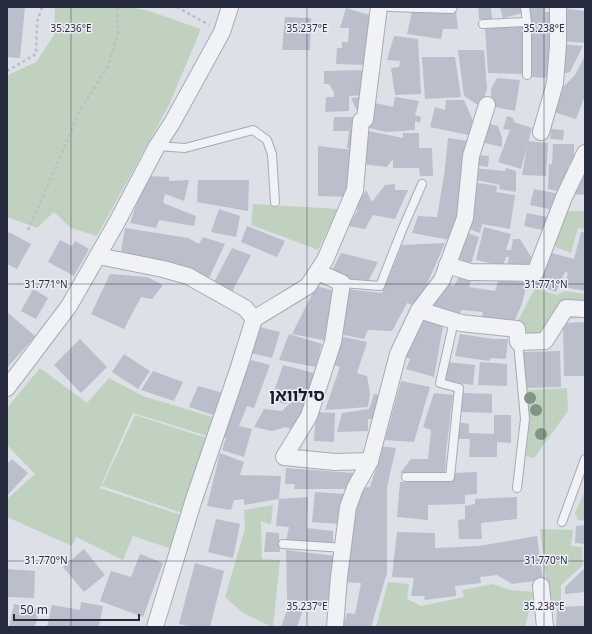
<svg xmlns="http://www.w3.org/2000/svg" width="592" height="634" font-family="'Noto Sans','Noto Sans Hebrew',sans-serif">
<rect width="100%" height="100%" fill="#dee0e8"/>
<!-- green -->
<g fill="#c0d2bf">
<polygon points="55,7 127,7 146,10 201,29 169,105 97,236 71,228 54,212 37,228 7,217 7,77 10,74 36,62 54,35"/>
<polygon points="253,204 338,209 318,250 251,225"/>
<polygon points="566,211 585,211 585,229 578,228 571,253 553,246"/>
<polygon points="535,288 557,295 565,291 585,294 585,318 550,319 537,338 522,338 516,324"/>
<polygon points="40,368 87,403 109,378 143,396 216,418 211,437 133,413 100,488 184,516 175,550 133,536 123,560 76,537 72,546 7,517 7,499 35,474 7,445 7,408"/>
<polygon points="567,388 568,411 534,458 524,456 527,418 526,390"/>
<polygon points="135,415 210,439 185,514 102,486"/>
<polygon points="585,491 585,521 578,520 575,513"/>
<polygon points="273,505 271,525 261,521 262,559 280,560 273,627 272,627 243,613 225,597 245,529 244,510"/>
<polygon points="540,529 573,530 571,546 582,547 583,565 561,585 561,604 549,603"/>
<polygon points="388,582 409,584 407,599 421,606 464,597 462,590 493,584 510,590 534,592 525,627 376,627"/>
</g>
<!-- building -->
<g fill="#bbbecb">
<polygon points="7,7 25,7 20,58 7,57"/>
<polygon points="478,7 491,7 492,19 479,19"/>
<polygon points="500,7 521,7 523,13 503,18"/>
<polygon points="530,7 545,7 545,12 551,12 550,78 529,77"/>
<polygon points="346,8 373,16 367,65 336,64 337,48 342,48 342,42 348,42 349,28 340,28"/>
<polygon points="562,8 585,11 585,43 561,41"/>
<polygon points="412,11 456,11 458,29 443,29 441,39 407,34"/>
<polygon points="285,17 311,18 310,50 282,50"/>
<polygon points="523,27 522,74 488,73 485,28"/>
<polygon points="394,36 418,39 421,94 395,95 391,68 399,67 400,61 387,60"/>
<polygon points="562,44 583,46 570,72 562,74"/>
<polygon points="458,50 484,50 487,89 481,107 464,96"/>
<polygon points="585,56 585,96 576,119 554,112 561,89 575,75"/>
<polygon points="422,57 455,57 461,97 425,99"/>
<polygon points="365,70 365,95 349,96 349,111 325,112 326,97 334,97 334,92 329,84 324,84 324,71"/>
<polygon points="497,78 520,80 515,111 491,106 491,89"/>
<polygon points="365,97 360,117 351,98"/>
<polygon points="395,97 419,101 415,115 421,117 420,123 415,121 415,130 386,132 369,128 375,103 393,107"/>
<polygon points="446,100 464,100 473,121 473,136 430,127 435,107 445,110"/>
<polygon points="507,116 513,118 514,122 532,128 521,169 498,162 510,130 503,129"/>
<polygon points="334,117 356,117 354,150 347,148 349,131 333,131"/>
<polygon points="487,123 498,126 502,138 502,147 480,142"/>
<polygon points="551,129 564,130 563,140 550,139"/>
<polygon points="364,130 403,138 403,133 419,133 419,148 432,148 433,176 420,176 419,168 393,168 393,160 391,161 387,167 362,164"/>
<polygon points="448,138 468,141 460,215 450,240 412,233 418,216 437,217 444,176"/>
<polygon points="528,141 548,143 546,176 522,175"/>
<polygon points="553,144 574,144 574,165 568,165 567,181 561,192 548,189 549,164 552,164"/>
<polygon points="318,146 353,150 349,197 318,196"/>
<polygon points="475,155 489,156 488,167 474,165"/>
<polygon points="472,168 505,171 506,168 516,171 516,192 499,189 500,185 472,179"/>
<polygon points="585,169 585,195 571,194"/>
<polygon points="146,176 169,177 169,181 189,180 184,201 165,194 163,203 196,216 194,226 159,220 156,228 130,223"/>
<polygon points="198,180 249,180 248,211 197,202"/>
<polygon points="472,182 497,186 496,192 515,195 510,229 482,224 480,233 465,228"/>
<polygon points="395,184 395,190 408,190 395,219 373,215 365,229 348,226 358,210 354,209 366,190 372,202 385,185"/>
<polygon points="534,189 560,194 554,210 530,205"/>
<polygon points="219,209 240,216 236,237 211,232"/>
<polygon points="527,213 552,218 547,231 524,226"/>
<polygon points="247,226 285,241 277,257 241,242"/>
<polygon points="484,227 511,234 506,250 511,250 513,239 520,239 535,263 532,269 507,267 509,257 506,257 503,266 476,260"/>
<polygon points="125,228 188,238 199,244 203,237 225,244 209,278 180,266 131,256 121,251"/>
<polygon points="9,232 31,244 17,269 7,264 7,236"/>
<polygon points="581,232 585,232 585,291 564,287 568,273 565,272 556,292 531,283 548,252 574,259"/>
<polygon points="467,233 479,237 471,264 459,260"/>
<polygon points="60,240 72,246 75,241 89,249 74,276 48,262"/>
<polygon points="445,243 417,307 407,303 392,331 368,330 364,339 339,334 345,289 382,293 402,245"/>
<polygon points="232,248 251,255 231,294 212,286"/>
<polygon points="341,253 378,262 369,280 344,279 330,274"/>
<polygon points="110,274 147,277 163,285 152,299 141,297 124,329 91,314"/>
<polygon points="459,277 471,281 469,287 495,291 499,278 527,283 522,304 513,324 481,320 483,312 461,310 459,318 424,308 443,283 454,286"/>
<polygon points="316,286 332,290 331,320 327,341 292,334"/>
<polygon points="33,289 48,298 36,319 21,311"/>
<polygon points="7,312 35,336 7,368"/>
<polygon points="421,317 443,326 434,377 406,369 410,359 403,356"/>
<polygon points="585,322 585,376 564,376 563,323"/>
<polygon points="260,327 280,332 272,358 251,353"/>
<polygon points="289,334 322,344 316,367 279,360"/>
<polygon points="460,334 493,339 508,339 506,359 491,358 489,361 455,356"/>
<polygon points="339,336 367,342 357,373 367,376 370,393 368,407 325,410 340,367 331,363"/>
<polygon points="80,339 107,367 81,393 54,365"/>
<polygon points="560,351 561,387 527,388 523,352"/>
<polygon points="124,354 150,371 138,389 112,372"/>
<polygon points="251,360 270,365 254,408 247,406 239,426 252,429 244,457 222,450 226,438 221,436"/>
<polygon points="447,362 475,365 473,385 444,381"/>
<polygon points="480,362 507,364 507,386 478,385"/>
<polygon points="283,365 314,373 308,393 294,399 306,404 299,418 290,429 286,427 272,431 254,427 264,409 282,411 294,399 285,404 271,400"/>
<polygon points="153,371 183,382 174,401 141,390"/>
<polygon points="401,381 430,387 414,442 385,440"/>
<polygon points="198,386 224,393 216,416 189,407"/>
<polygon points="434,393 453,395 446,452 445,473 400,473 411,459 428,459 431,430 423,427"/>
<polygon points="462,393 492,394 492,413 461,412"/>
<polygon points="374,394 384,395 379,419 368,419 368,431 337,432 342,413 369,409"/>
<polygon points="316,412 335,413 334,442 314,441"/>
<polygon points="494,415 511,415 511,443 497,442 497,457 469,457 470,439 457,439 458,422 469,424 469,433 494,434"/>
<polygon points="377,446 396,448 387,487 387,573 371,627 343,627 347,613 355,614 361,583 343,582 359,488 370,487 379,459"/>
<polygon points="220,453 244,462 240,475 281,476 279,499 244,505 244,499 234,500 231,510 207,506"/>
<polygon points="12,459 28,473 7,496 7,464"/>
<polygon points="286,468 354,473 349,489 294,489 295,484 285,484"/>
<polygon points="477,472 477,494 465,495 465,504 428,505 428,520 397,517 400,482 452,482 452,473"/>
<polygon points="315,492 344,494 341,524 312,522"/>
<polygon points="308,497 307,528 333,531 333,544 286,541 289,527 276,526 279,499"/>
<polygon points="517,497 517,519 481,523 482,539 459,539 458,520 465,519 465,506 475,504 475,499"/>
<polygon points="216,519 240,524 233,558 208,552"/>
<polygon points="585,525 585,544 575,543 576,526"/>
<polygon points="266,532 279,533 280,552 264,552"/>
<polygon points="397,532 435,533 435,548 479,546 537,536 543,580 512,584 497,575 480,577 481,583 455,586 456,596 424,600 425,596 411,596 414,578 392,577"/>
<polygon points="84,549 105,575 84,592 63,567"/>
<polygon points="286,550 336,556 331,603 287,600"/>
<polygon points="140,554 163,563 143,617 100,601 111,571 131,577"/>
<polygon points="195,563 224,571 210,627 192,627 179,624"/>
<polygon points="585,568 585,592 565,594 565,587"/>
<polygon points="7,569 35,571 34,598 7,597"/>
<polygon points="81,602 103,606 99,627 77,626 77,627 47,627 52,605 80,610"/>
<polygon points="14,604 39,609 35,627 9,627"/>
<polygon points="289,605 303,610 297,627 281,627"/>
<polygon points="585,606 585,627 556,627 557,607"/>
</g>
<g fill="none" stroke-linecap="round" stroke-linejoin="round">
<!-- lane casing -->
<g stroke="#a7aab5" stroke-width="10">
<g id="lane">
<polyline points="389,7 452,9 453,7"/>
<polyline points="525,7 527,22 527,75"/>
<polyline points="483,24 527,22"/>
<polyline points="157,146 185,148 253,130 267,140 272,154 275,202"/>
<polyline points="342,283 380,286 402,230 422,184"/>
<polyline points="406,477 450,477 459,388 440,383 454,321"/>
<polyline points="517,488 525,419 518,342"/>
<polyline points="562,522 585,459"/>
<polyline points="283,544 344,548"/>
</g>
</g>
<!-- street casing -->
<g stroke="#a7aab5" stroke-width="18">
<g id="street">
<polyline points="541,132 555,83 558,45 558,7"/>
<polyline points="98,256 163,269 188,276 245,308 254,319 239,367 193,502 155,627"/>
<polyline points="447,265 470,272 535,273 564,197 585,153"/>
<polyline points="318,272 342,283 333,342 309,416 284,457 335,462 370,461"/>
<polyline points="419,310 461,323 517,329 518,342 545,341 566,308 585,309"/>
<polyline points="254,319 308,286 325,260 355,190 361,121 365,119 379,7"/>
<polyline points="7,388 69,306 117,222 157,146 172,123 222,32 230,7"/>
<polyline points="541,586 545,627"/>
<polyline points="335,627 339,577 348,507 355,488 370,461 398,354 419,310 442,280 465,218 471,156 487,105"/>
</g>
</g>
<!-- path -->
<g stroke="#bcbec6" stroke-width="2.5" stroke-dasharray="3 3" stroke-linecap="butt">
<polyline points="177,7 209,25"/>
<polyline points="7,71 36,54 37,22 42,7"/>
<polyline points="28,230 61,155 80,110 107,68 118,34 117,7"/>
</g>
<!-- lane -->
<use href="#lane" stroke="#f1f2f6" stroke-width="8"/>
<!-- street -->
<use href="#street" stroke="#f1f2f6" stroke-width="16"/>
</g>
<!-- trees -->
<g fill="#809785">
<circle cx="530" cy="398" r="6"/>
<circle cx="536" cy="410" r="6"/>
<circle cx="541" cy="434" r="6"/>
</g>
<!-- ticks -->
<path fill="none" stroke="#272b3f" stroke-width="1" stroke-opacity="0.45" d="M 7,7 L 585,7M 71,7 L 71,627M 307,7 L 307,627M 544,7 L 544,627M 7,284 L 585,284M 7,561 L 585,561"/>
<g text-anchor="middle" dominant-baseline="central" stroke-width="3" stroke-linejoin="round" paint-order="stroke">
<!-- district labels -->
<g font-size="17" font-weight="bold" fill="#191c30" stroke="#eeeff6">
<text x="297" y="394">סילוואן</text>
</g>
</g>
<g font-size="10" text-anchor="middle" fill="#272b3f" stroke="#eeeff6" stroke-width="3" stroke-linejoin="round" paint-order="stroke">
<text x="71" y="32">35.236°E</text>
<text x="307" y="32">35.237°E</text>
<text x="544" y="32">35.238°E</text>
<text x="46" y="288">31.771°N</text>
<text x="546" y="288">31.771°N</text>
<text x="46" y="564">31.770°N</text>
<text x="546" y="564">31.770°N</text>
<text x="307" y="610">35.237°E</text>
<text x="544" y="610">35.238°E</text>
</g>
<!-- border -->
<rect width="592" height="634" fill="none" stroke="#272b3f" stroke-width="16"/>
<!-- scale -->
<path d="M14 614v6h125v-6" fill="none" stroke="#272b3f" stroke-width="2"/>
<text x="20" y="614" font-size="12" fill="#272b3f" stroke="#eeeff6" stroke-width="3" paint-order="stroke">50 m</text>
</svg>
